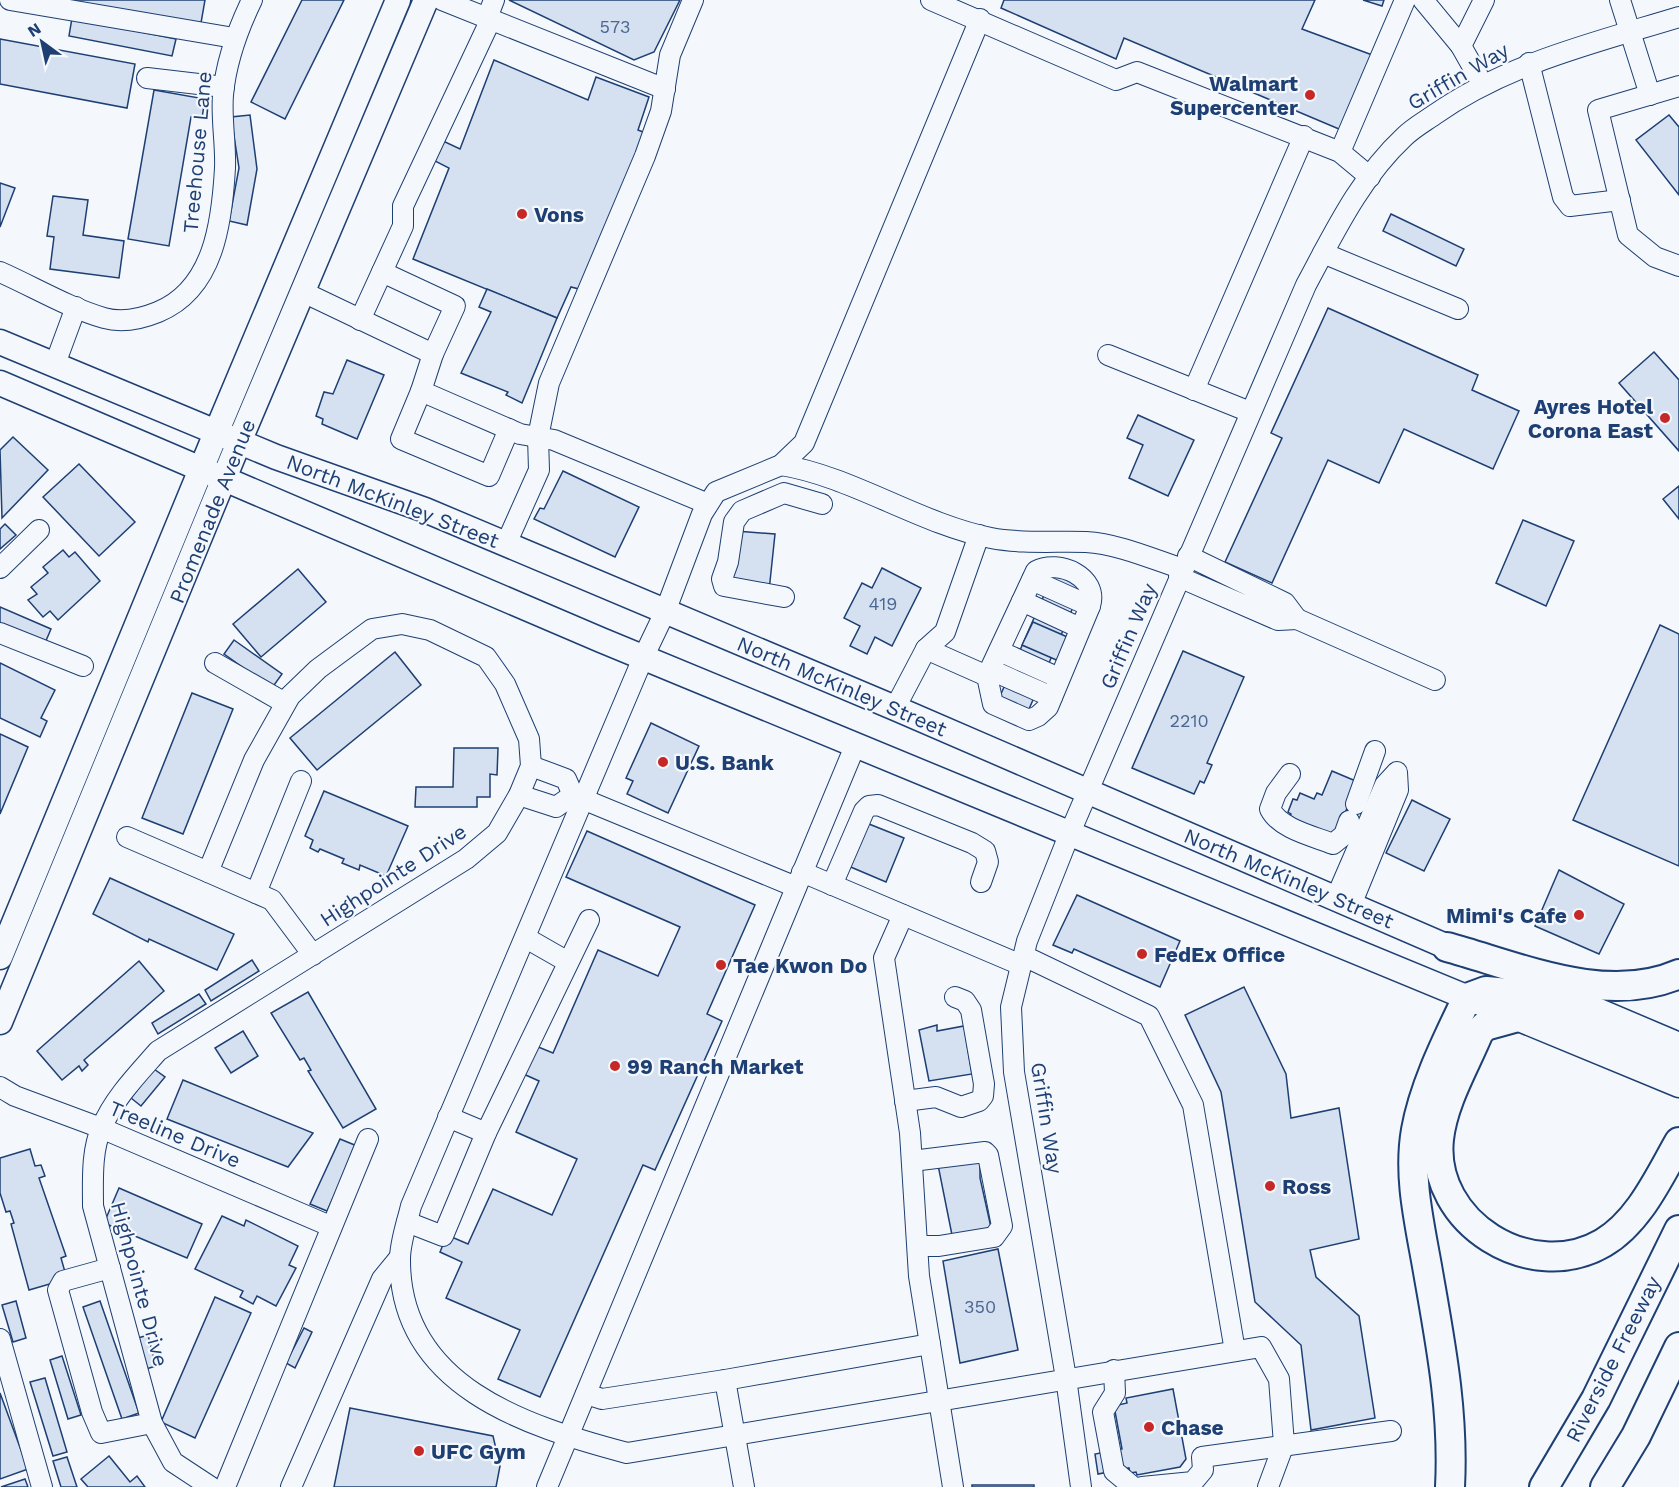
<svg xmlns="http://www.w3.org/2000/svg" width="1679" height="1487" font-family="'Work Sans',sans-serif">
<rect width="100%" height="100%" fill="#f4f7fb"/>
<!-- building -->
<g fill="#d5e0f0" stroke="#1d3f73" stroke-width="1.5">
<polygon points="60,0 205,0 201,23"/>
<polygon points="302,0 344,0 285,119 251,102"/>
<polygon points="509,0 680,0 654,52 634,60"/>
<polygon points="1004,0 1315,0 1302,29 1375,56 1346,132 1124,38 1116,59 1001,8"/>
<polygon points="1363,0 1384,0 1382,6"/>
<polygon points="72,18 176,39 172,56 69,36"/>
<polygon points="0,39 135,64 127,108 0,84"/>
<polygon points="494,60 588,100 596,77 649,97 638,130 648,134 579,289 571,287 557,318 413,259 449,168 433,160 441,140 460,149"/>
<polygon points="154,90 205,99 202,118 191,117 169,246 128,239"/>
<polygon points="250,115 257,169 247,225 229,221 239,168 231,117"/>
<polygon points="1669,115 1679,127 1679,195 1636,140"/>
<polygon points="0,183 15,188 0,227"/>
<polygon points="53,196 88,200 83,235 124,241 119,278 50,269 54,237 47,236"/>
<polygon points="1391,214 1464,249 1456,266 1383,231"/>
<polygon points="487,289 557,318 522,403 506,395 508,392 461,373 491,312 479,307"/>
<polygon points="1328,308 1478,375 1472,390 1519,411 1493,469 1404,429 1379,483 1328,460 1272,583 1225,562 1282,438 1271,433"/>
<polygon points="1654,352 1679,380 1679,451 1619,383"/>
<polygon points="347,360 384,375 357,439 322,424 323,419 316,416 324,392 333,394"/>
<polygon points="1138,415 1194,440 1168,496 1129,478 1143,445 1127,438"/>
<polygon points="13,437 48,470 2,518 0,450"/>
<polygon points="79,464 135,522 99,556 43,497"/>
<polygon points="563,471 639,507 615,557 534,519 540,508 544,509"/>
<polygon points="1679,486 1679,519 1663,499"/>
<polygon points="1523,520 1574,541 1546,606 1496,583"/>
<polygon points="5,524 16,535 0,549 0,529"/>
<polygon points="736,531 775,534 769,591 729,587"/>
<polygon points="63,550 69,557 75,552 100,581 58,620 50,611 43,617 28,600 37,594 31,587 48,573 43,567"/>
<polygon points="882,568 921,588 892,646 875,637 867,654 850,646 860,626 844,618 862,583 872,588"/>
<polygon points="298,569 326,602 261,657 233,624"/>
<polygon points="1055,570 1084,582 1026,716 997,703"/>
<polygon points="0,607 51,629 45,643 0,624"/>
<polygon points="1033,622 1072,639 1061,662 1022,645"/>
<polygon points="1660,625 1679,634 1679,866 1573,820"/>
<polygon points="234,640 282,674 272,688 224,654"/>
<polygon points="1183,651 1244,677 1207,763 1212,765 1204,783 1200,781 1194,794 1132,768"/>
<polygon points="395,652 421,685 317,770 290,738"/>
<polygon points="0,663 55,690 41,718 47,721 40,737 0,718"/>
<polygon points="192,693 233,709 183,834 142,818"/>
<polygon points="651,723 699,746 668,813 627,794 633,781 626,778"/>
<polygon points="0,734 28,747 0,814"/>
<polygon points="454,748 498,748 497,775 490,774 490,797 477,797 477,807 415,807 416,787 453,787"/>
<polygon points="1332,771 1358,782 1334,839 1289,820 1291,814 1288,812 1293,799 1297,800 1300,793 1314,799 1317,793 1322,795"/>
<polygon points="324,791 408,826 386,876 360,865 359,870 342,863 344,859 320,849 318,852 310,848 313,840 305,836"/>
<polygon points="1412,800 1450,819 1424,871 1386,853"/>
<polygon points="864,822 904,838 886,882 846,865"/>
<polygon points="587,831 755,905 707,1014 722,1021 655,1170 643,1165 540,1397 498,1379 520,1330 446,1298 462,1262 440,1252 447,1235 468,1244 493,1189 552,1215 577,1159 516,1132 539,1081 519,1072 531,1044 553,1053 598,950 658,976 680,927 566,877"/>
<polygon points="1559,870 1624,904 1599,954 1535,926"/>
<polygon points="110,878 234,934 217,970 149,939 148,942 93,914"/>
<polygon points="1077,895 1180,941 1160,987 1074,949 1072,953 1053,945"/>
<polygon points="252,960 259,971 211,1001 205,990"/>
<polygon points="139,961 164,991 84,1060 88,1065 82,1071 79,1066 62,1080 37,1051"/>
<polygon points="1244,987 1286,1074 1291,1118 1339,1108 1359,1239 1310,1250 1316,1277 1359,1316 1375,1418 1311,1430 1301,1345 1255,1302 1221,1092 1185,1015"/>
<polygon points="308,992 376,1109 343,1128 308,1071 311,1070 304,1058 300,1060 271,1013"/>
<polygon points="199,994 206,1004 158,1034 152,1023"/>
<polygon points="937,1025 937,1031 964,1026 972,1074 929,1081 919,1030"/>
<polygon points="243,1031 258,1056 231,1073 215,1048"/>
<polygon points="154,1069 165,1077 141,1106 131,1098"/>
<polygon points="183,1080 313,1133 288,1167 167,1119"/>
<polygon points="340,1139 357,1146 327,1211 310,1204"/>
<polygon points="30,1149 35,1166 41,1165 45,1176 39,1178 66,1256 61,1258 67,1279 29,1290 11,1224 14,1223 10,1211 6,1212 0,1193 0,1158"/>
<polygon points="980,1162 980,1178 992,1232 953,1240 938,1165"/>
<polygon points="119,1188 202,1224 187,1258 104,1223"/>
<polygon points="222,1216 244,1226 246,1220 298,1246 289,1265 296,1268 276,1306 257,1296 253,1304 240,1297 243,1291 195,1269"/>
<polygon points="998,1249 1018,1350 960,1363 943,1261"/>
<polygon points="215,1297 251,1313 195,1438 161,1422"/>
<polygon points="16,1301 26,1338 13,1342 2,1305"/>
<polygon points="100,1301 139,1413 122,1419 83,1307"/>
<polygon points="304,1328 312,1332 295,1368 286,1363"/>
<polygon points="148,1335 156,1366 146,1369 138,1338"/>
<polygon points="62,1356 81,1415 68,1419 50,1360"/>
<polygon points="45,1378 67,1452 53,1456 30,1382"/>
<polygon points="1173,1389 1186,1459 1180,1467 1137,1475 1136,1472 1130,1473 1129,1468 1098,1474 1095,1454 1122,1449 1114,1406 1127,1403 1126,1398"/>
<polygon points="0,1393 28,1469 0,1479"/>
<polygon points="350,1408 493,1436 500,1466 496,1487 334,1487"/>
<polygon points="109,1456 130,1482 137,1476 145,1487 88,1487 81,1479"/>
<polygon points="67,1457 77,1487 61,1487 53,1461"/>
<polygon points="25,1479 28,1487 1,1487"/>
<rect x="972" y="1485" width="62" height="2"/>
</g>
<g fill="none" stroke-linecap="round" stroke-linejoin="round">
<!-- minor casing -->
<g stroke="#1d3f73" stroke-width="22">
<g id="minor">
<polyline points="10,0 234,38"/>
<polyline points="442,0 665,89"/>
<polyline points="931,0 1116,80 1137,72 1340,152 1370,177"/>
<polyline points="1423,0 1461,46"/>
<polyline points="1620,0 1650,95"/>
<polyline points="487,18 494,0"/>
<path d="M 980,19 L 804,443 L 781,465 L 716,492 L 702,514 L 665,612 L 643,658 L 411,1206 C 407,1223 400,1242 400,1259 C 399,1386 525,1426 627,1453 L 1261,1347 L 1279,1379 L 1284,1444 L 1268,1487"/>
<polyline points="1529,63 1563,197 1570,206 1620,200"/>
<polyline points="147,78 224,87"/>
<polyline points="1483,85 1461,46 1484,0"/>
<polyline points="1679,86 1598,110 1628,235 1655,257 1679,266"/>
<polyline points="1340,152 1405,0"/>
<polyline points="1323,253 1458,309"/>
<path d="M 0,272 C 34,287 69,308 104,318 C 122,323 141,319 158,312 C 214,289 222,222 225,168 C 226,144 221,119 223,95 C 226,61 237,31 252,0"/>
<polyline points="382,272 455,306 433,354"/>
<polyline points="303,292 433,354 421,391 520,434 554,440 708,504"/>
<polyline points="360,320 403,226 403,206 491,19"/>
<polyline points="1108,355 1250,412"/>
<polyline points="55,364 76,307"/>
<polyline points="1194,390 1304,136"/>
<polyline points="421,391 401,439 489,476 509,429"/>
<path d="M 781,465 C 851,476 920,524 991,538 C 1022,544 1055,541 1086,542 C 1119,544 1152,559 1183,569"/>
<polyline points="506,544 539,470 538,437 549,383 645,156 661,111 670,55 693,0"/>
<polyline points="0,568 39,530"/>
<polyline points="1179,577 1278,620 1297,619 1285,603 1188,556"/>
<polyline points="1032,580 1090,606"/>
<polyline points="784,597 724,586 722,579 728,562 734,522 742,511 784,493 822,504"/>
<polyline points="1022,601 1080,628"/>
<polyline points="1297,619 1435,680"/>
<polyline points="0,633 83,666"/>
<path d="M 926,649 L 987,676 L 993,704 L 1029,720 L 1038,716 L 1048,707 L 1090,606 C 1099,577 1059,559 1036,571 L 987,676"/>
<polyline points="999,651 1059,678"/>
<polyline points="215,663 285,703"/>
<polyline points="991,670 1052,697"/>
<polyline points="895,708 926,649 945,632 979,535"/>
<polyline points="531,766 566,779 573,795 796,887"/>
<path d="M 1290,774 L 1276,793 L 1270,809 C 1280,829 1313,836 1333,844 L 1344,835 L 1349,821"/>
<polyline points="519,795 556,807 573,795"/>
<polyline points="1356,804 1375,751"/>
<polyline points="127,837 208,872"/>
<polyline points="802,872 1021,965"/>
<polyline points="832,885 864,811 869,806 878,805 972,843 985,851 988,862 981,882"/>
<polyline points="256,893 301,781"/>
<polyline points="1336,898 1385,785 1397,772 1398,790 1351,905"/>
<polyline points="903,915 884,958 910,1133 919,1276 953,1487"/>
<polyline points="526,938 568,962"/>
<polyline points="1024,956 1149,1016 1193,1105 1235,1351"/>
<polyline points="0,1087 15,1096 101,1128 330,1226"/>
<polyline points="905,1101 936,1097 961,1107 979,1101 983,1096 984,1084 971,1010 965,1001 955,997"/>
<polyline points="448,1117 486,1133"/>
<polyline points="912,1161 985,1152 988,1155 1002,1226 994,1237 939,1246 918,1246"/>
<polyline points="407,1222 443,1236 486,1133 589,920"/>
<polyline points="110,1268 63,1281 58,1290 92,1412 101,1433 152,1423"/>
<polyline points="0,1339 42,1487"/>
<polyline points="1114,1370 1115,1393 1103,1412 1114,1471 1133,1487"/>
<polyline points="725,1380 744,1487"/>
<polyline points="586,1394 602,1399 725,1380 930,1344"/>
<path d="M 211,1487 L 173,1462 L 152,1423 L 93,1206 C 93,1182 91,1150 102,1127 C 114,1098 138,1074 158,1051 L 466,859 L 497,833 L 519,795 L 531,766 L 529,739 L 505,684 L 486,657 L 430,630 L 402,624 L 372,629 L 318,669 L 290,696 L 254,760 L 208,872 L 272,900 L 313,955"/>
<polyline points="225,1487 368,1139"/>
<polyline points="291,1487 382,1279 400,1257"/>
<polyline points="547,1487 855,746"/>
<path d="M 1081,1487 L 1066,1378 L 1014,1072 L 1011,1007 L 1027,941 L 1069,835 L 1306,285 C 1334,233 1360,178 1404,137 C 1413,128 1424,122 1434,115 C 1508,63 1594,43 1679,17"/>
<polyline points="1142,1487 1193,1482 1203,1470 1202,1457 1391,1431"/>
</g>
</g>
<!-- major casing -->
<g stroke="#1d3f73" stroke-width="27">
<g id="major">
<polyline points="0,342 276,457 425,510 895,708 1464,954"/>
<polyline points="0,383 601,640 1679,1085"/>
<polyline points="0,957 216,433 398,0"/>
<polyline points="1526,980 1679,1045"/>
<polyline points="0,1022 239,442 426,0"/>
</g>
</g>
<!-- highway casing -->
<g stroke="#1d3f73" stroke-width="32">
<g id="highway">
<path d="M 1447,947 C 1520,967 1606,1006 1679,974"/>
<path d="M 1514,1018 L 1485,1026 L 1479,1032 C 1465,1066 1443,1102 1439,1139 C 1430,1223 1531,1285 1603,1243 C 1639,1222 1659,1177 1679,1142"/>
<path d="M 1450,1487 C 1454,1410 1440,1341 1427,1266 C 1419,1221 1408,1175 1416,1130 C 1424,1085 1447,1040 1467,998 L 1486,991 L 1508,993 L 1679,1064"/>
<polyline points="1544,1487 1596,1399 1679,1230"/>
<polyline points="1605,1487 1636,1436 1679,1347"/>
</g>
</g>
<!-- minor -->
<use href="#minor" stroke="#f4f7fb" stroke-width="20"/>
<!-- major -->
<use href="#major" stroke="#f4f7fb" stroke-width="24"/>
<!-- highway -->
<use href="#highway" stroke="#f4f7fb" stroke-width="28"/>
</g>
<!-- markers -->
<g fill="#c62828" stroke="#f4f7fb" stroke-width="2">
<circle cx="1310" cy="95" r="6"/>
<circle cx="522" cy="214" r="6"/>
<circle cx="1665" cy="418" r="6"/>
<circle cx="663" cy="762" r="6"/>
<circle cx="1579" cy="915" r="6"/>
<circle cx="1142" cy="954" r="6"/>
<circle cx="721" cy="965" r="6"/>
<circle cx="615" cy="1066" r="6"/>
<circle cx="1270" cy="1186" r="6"/>
<circle cx="1149" cy="1427" r="6"/>
<circle cx="419" cy="1451" r="6"/>
</g>
<g text-anchor="middle" dominant-baseline="central" stroke-width="4.5" stroke-linejoin="round" paint-order="stroke">
<!-- number labels -->
<g font-size="18" fill="#4b6792">
<text x="615" y="26">573</text>
<text x="883" y="603">419</text>
<text x="1189" y="720">2210</text>
<text x="980" y="1306">350</text>
</g>
<!-- street labels -->
<g font-size="21" fill="#1d3f73" stroke="#f4f7fb">
<text transform="translate(1458 76) rotate(-30)">Griffin Way</text>
<text transform="translate(197 152) rotate(-85)">Treehouse Lane</text>
<text transform="translate(393 501) rotate(21)">North McKinley Street</text>
<text transform="translate(212 511) rotate(-68)">Promenade Avenue</text>
<text transform="translate(1128 636) rotate(-67)">Griffin Way</text>
<text transform="translate(842 686) rotate(23)">North McKinley Street</text>
<text transform="translate(393 875) rotate(-33)">Highpointe Drive</text>
<text transform="translate(1289 878) rotate(23)">North McKinley Street</text>
<text transform="translate(1047 1118) rotate(81)">Griffin Way</text>
<text transform="translate(175 1134) rotate(23)">Treeline Drive</text>
<text transform="translate(140 1284) rotate(75)">Highpointe Drive</text>
<text transform="translate(1613 1359) rotate(-63)">Riverside Freeway</text>
</g>
<!-- poi labels -->
<g font-size="21" font-weight="bold" fill="#1d3f73" stroke="#f4f7fb" text-anchor="start">
<text x="1298" y="83" text-anchor="end">Walmart<tspan x="1298" dy="24">Supercenter</tspan></text>
<text x="534" y="214">Vons</text>
<text x="1653" y="406" text-anchor="end">Ayres Hotel<tspan x="1653" dy="24">Corona East</tspan></text>
<text x="675" y="762">U.S. Bank</text>
<text x="1567" y="915" text-anchor="end">Mimi's Cafe</text>
<text x="1154" y="954">FedEx Office</text>
<text x="733" y="965">Tae Kwon Do</text>
<text x="627" y="1066">99 Ranch Market</text>
<text x="1282" y="1186">Ross</text>
<text x="1161" y="1427">Chase</text>
<text x="431" y="1451">UFC Gym</text>
</g>
</g>
<!-- north arrow -->
<g transform="translate(42 42) rotate(327)" stroke="#f4f7fb" stroke-width="4.5" paint-order="stroke">
<path d="M0-4.5L10 22L0 15L-10 22Z" fill="#1d3f73"/>
<text y="-9" font-size="16" font-weight="bold" text-anchor="middle" fill="#1d3f73">N</text>
</g>
</svg>
